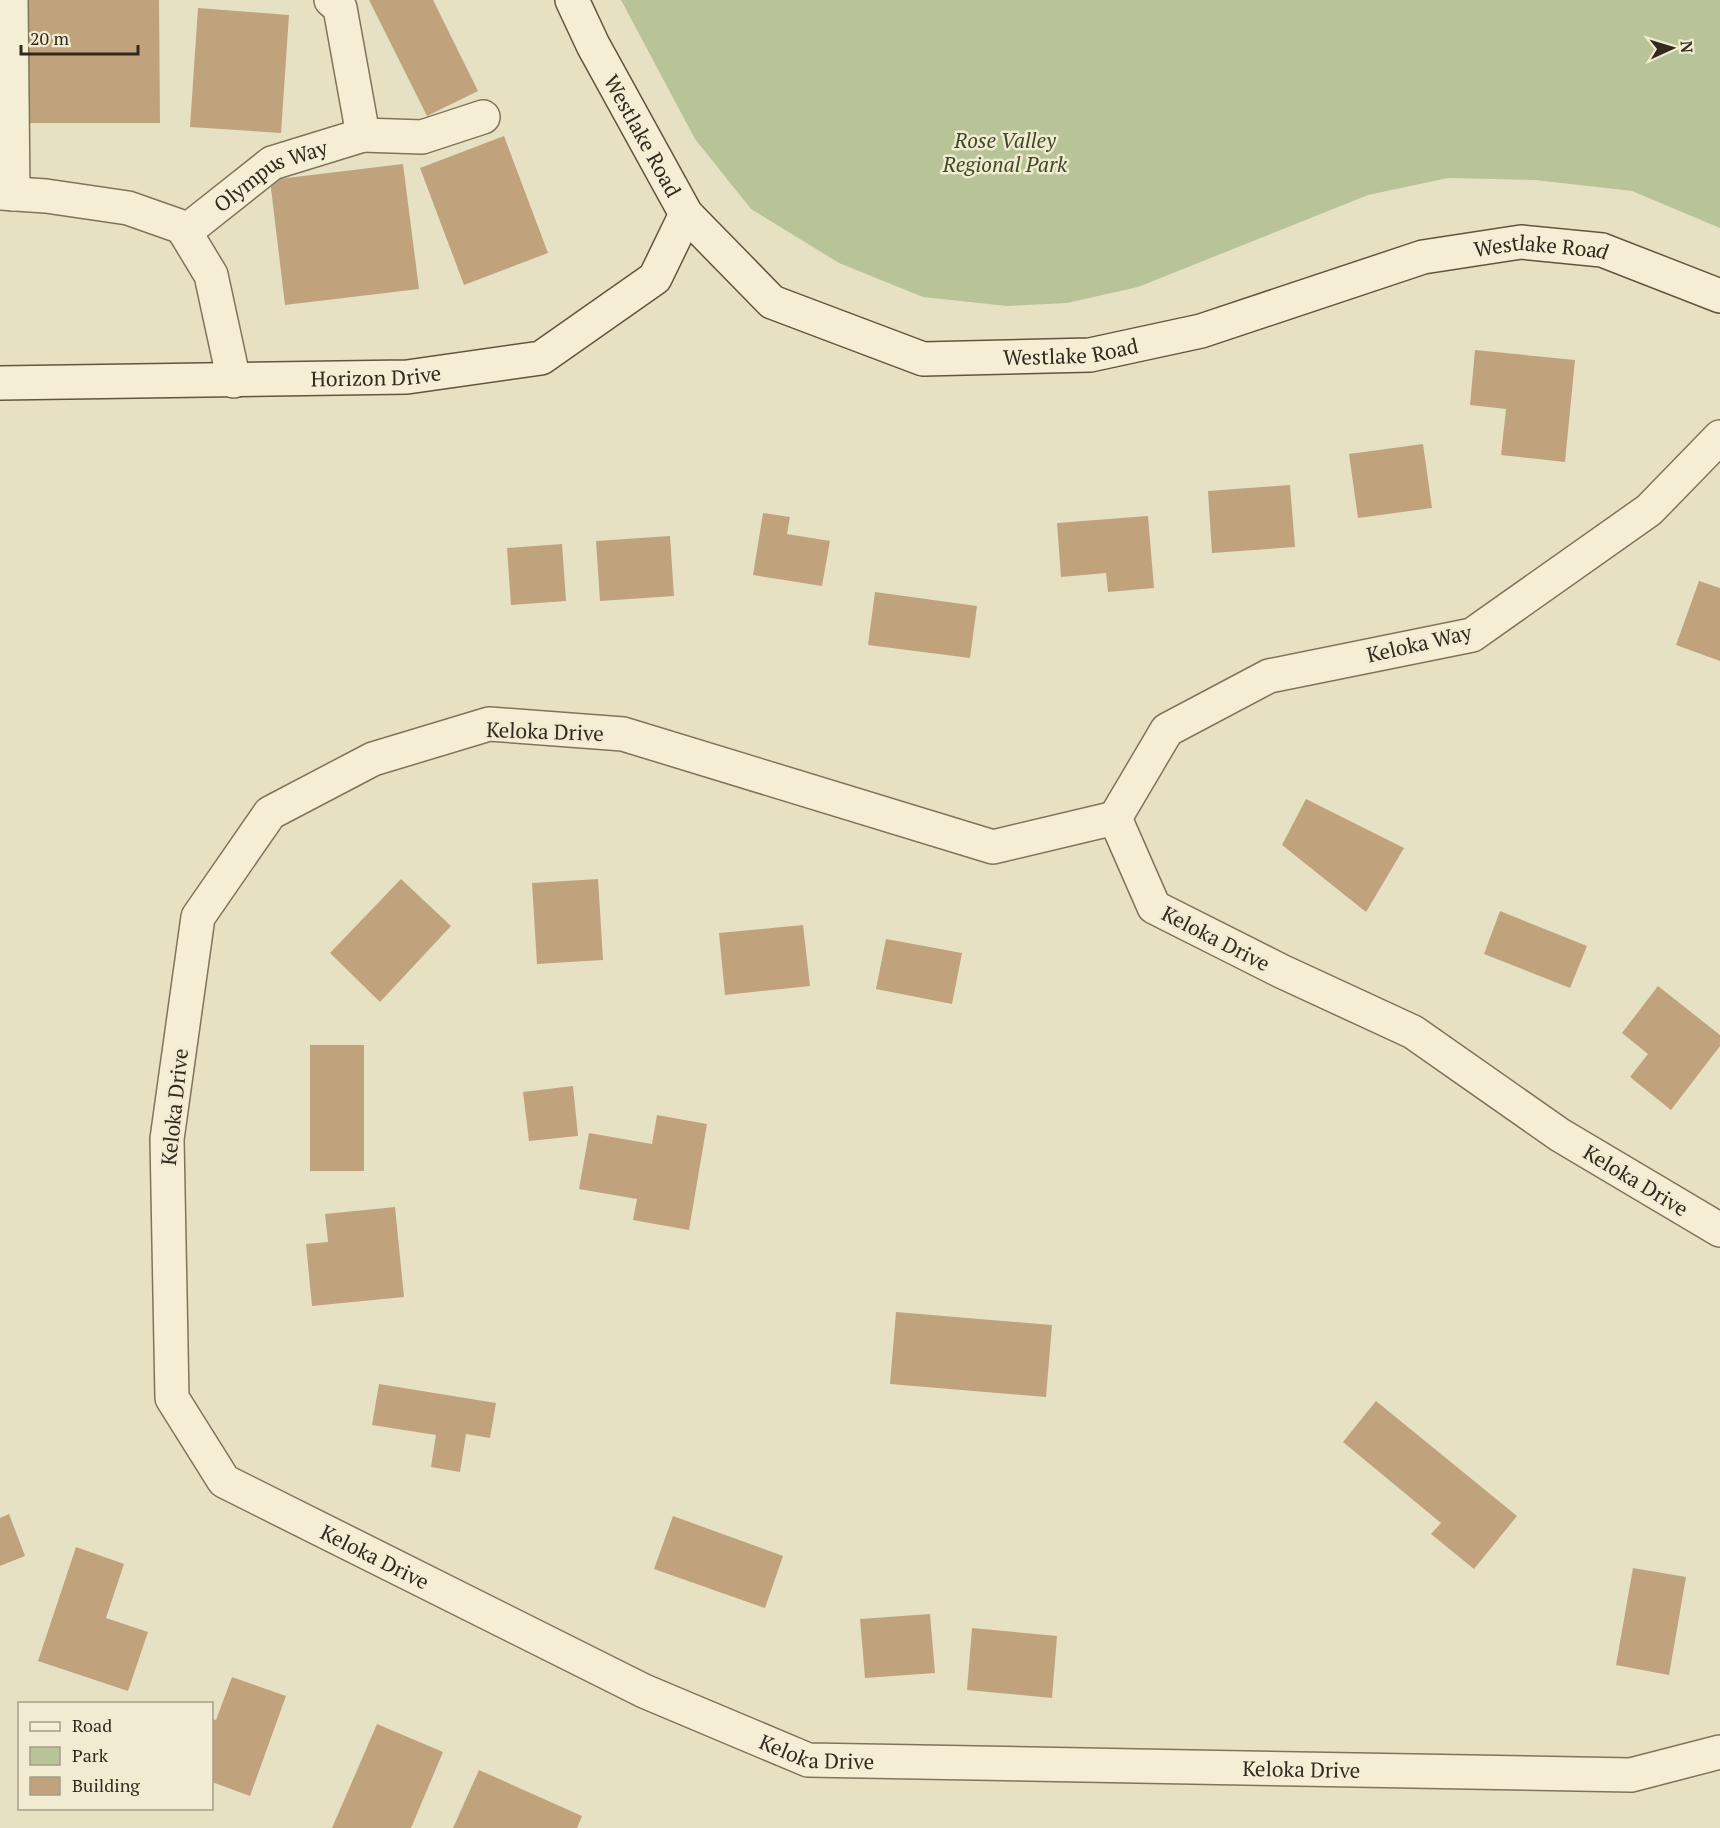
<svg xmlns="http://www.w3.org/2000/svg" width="1720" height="1828" font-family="'PT Serif',serif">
<rect width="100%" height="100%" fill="#e7e1c3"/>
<!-- green -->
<polygon fill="#b8c398" points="621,0 1720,0 1720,228 1632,191 1535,180 1448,178 1368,195 1138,287 1067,303 1007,306 923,297 839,263 751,209 695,139"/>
<!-- building -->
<g fill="#c0a37d">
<polygon points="27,0 159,0 160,123 27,123"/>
<polygon points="369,0 433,0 478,91 427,116"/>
<polygon points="198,8 289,15 281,133 190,127"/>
<polygon points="504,136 548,253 464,285 420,168"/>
<polygon points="403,164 419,289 285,305 270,180"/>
<polygon points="1475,350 1575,360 1565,462 1501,455 1506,409 1470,405"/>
<polygon points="1423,444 1432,508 1358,518 1349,454"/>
<polygon points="1290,485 1295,547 1212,553 1208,491"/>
<polygon points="763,513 790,517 787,534 830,541 822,586 753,575"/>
<polygon points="1148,516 1154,588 1108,592 1106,573 1061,577 1057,523"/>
<polygon points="670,536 674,596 600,601 596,541"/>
<polygon points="562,544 566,601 511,605 507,548"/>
<polygon points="1699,581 1720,588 1720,661 1676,645"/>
<polygon points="875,592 977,606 970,658 868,645"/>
<polygon points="1306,799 1404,848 1366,912 1282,845"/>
<polygon points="401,879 451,926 380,1002 330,953"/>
<polygon points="598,879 603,960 537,964 532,883"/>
<polygon points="1500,911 1587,946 1570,988 1484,954"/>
<polygon points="803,925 810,986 725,995 719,933"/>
<polygon points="886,939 962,953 952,1004 876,989"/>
<polygon points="1658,986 1720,1035 1720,1046 1671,1110 1630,1077 1648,1054 1622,1033"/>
<rect x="310" y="1045" width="54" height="126"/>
<polygon points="573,1086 578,1136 529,1141 523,1092"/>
<polygon points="657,1115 707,1124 689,1230 633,1220 637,1199 579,1189 589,1133 652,1144"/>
<polygon points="395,1207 404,1297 312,1306 306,1244 328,1242 325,1214"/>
<polygon points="896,1312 1052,1325 1046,1397 890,1384"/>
<polygon points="379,1384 496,1403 490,1438 466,1434 460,1472 431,1467 436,1435 372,1425"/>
<polygon points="1376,1401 1517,1516 1474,1569 1431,1534 1441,1523 1343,1442"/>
<polygon points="9,1514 25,1556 0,1566 0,1518"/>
<polygon points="673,1516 783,1556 765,1608 654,1569"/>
<polygon points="76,1547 124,1564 106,1618 148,1632 128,1691 38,1661"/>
<polygon points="1633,1568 1686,1577 1669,1675 1616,1665"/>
<polygon points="930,1614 935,1673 865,1678 860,1619"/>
<polygon points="972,1628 1057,1636 1052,1698 967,1690"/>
<polygon points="232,1677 286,1696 250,1796 212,1782 212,1719 216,1720"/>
<polygon points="377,1724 443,1752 411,1828 332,1828"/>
<polygon points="479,1770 582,1816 577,1828 453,1828"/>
</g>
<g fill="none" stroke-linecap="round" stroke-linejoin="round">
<!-- street casing -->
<g stroke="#7f735c" stroke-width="36">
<g id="street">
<polyline points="11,0 13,194"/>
<polyline points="331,0 340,8 363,135 422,137 483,117"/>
<polyline points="0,193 46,196 128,208 182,227 211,275 234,381"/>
<path id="s1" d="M 185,232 L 272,163 L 363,135"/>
<polyline points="1115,818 1167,730 1269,676 1472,635 1649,510 1720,437"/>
<path id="s2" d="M 1720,1230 L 1560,1135 L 1413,1032 L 1281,971 L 1154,907 L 1115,818 L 993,847 L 623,734 L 489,724 L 373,759 L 270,813 L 198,917 L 167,1139 L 172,1398 L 224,1481 L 644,1691 L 808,1760 L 1631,1775 L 1720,1752"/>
</g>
</g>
<!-- secondary casing -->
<g stroke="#60553f" stroke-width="36">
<g id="secondary">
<path id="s3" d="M 572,0 L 593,45 L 686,214 L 772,302 L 923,359 L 1090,355 L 1201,331 L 1423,257 L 1521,242 L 1602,250 L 1720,296"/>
<path id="s4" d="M 0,383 L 407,377 L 541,358 L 655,278 L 686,214"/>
</g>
</g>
<!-- street -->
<use href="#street" stroke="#f3eed4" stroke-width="33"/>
<!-- secondary -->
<use href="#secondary" stroke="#f3eed4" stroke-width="33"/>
</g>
<g text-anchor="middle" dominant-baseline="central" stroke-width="5" stroke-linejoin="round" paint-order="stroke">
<!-- street labels -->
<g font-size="21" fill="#312a1e" stroke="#f0ebd1">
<text stroke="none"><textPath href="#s3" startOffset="153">Westlake Road</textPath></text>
<text stroke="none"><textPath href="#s1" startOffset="104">Olympus Way</textPath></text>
<text stroke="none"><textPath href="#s3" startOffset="1161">Westlake Road</textPath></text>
<text stroke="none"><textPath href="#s3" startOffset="675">Westlake Road</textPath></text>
<text stroke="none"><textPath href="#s4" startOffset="376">Horizon Drive</textPath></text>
<text transform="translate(1419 643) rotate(-13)">Keloka Way</text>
<text transform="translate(545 731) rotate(2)">Keloka Drive</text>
<text transform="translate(1216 938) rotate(27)">Keloka Drive</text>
<text transform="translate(174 1107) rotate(-84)">Keloka Drive</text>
<text transform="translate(1636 1180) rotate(31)">Keloka Drive</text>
<text stroke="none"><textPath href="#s2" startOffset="2511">Keloka Drive</textPath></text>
<text stroke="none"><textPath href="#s2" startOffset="2997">Keloka Drive</textPath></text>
<text stroke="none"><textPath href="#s2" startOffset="3483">Keloka Drive</textPath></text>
</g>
<!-- park labels -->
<g font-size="21" font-style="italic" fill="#3d4a27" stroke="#f0ebd1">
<text x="1005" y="140">Rose Valley<tspan x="1005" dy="24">Regional Park</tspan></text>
</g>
</g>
<!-- legend -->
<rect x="18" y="1702" width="195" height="108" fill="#f0ebd1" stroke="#a49e89" stroke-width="1.5"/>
<rect x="30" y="1722" width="30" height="9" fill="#f3eed4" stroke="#a49e89" stroke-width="1.5"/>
<text x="72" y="1732" font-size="18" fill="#312a1e">Road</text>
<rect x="30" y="1747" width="30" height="18" fill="#b8c398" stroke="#a49e89" stroke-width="1.5"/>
<text x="72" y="1762" font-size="18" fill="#312a1e">Park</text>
<rect x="30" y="1777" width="30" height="18" fill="#c0a37d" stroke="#a49e89" stroke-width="1.5"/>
<text x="72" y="1792" font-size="18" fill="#312a1e">Building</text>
<!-- north arrow -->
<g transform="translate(1672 48) rotate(86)" stroke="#f0ebd1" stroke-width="4.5" paint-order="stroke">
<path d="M0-4.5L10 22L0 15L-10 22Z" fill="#312a1e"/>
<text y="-9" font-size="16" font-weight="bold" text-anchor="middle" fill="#312a1e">N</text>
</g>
<!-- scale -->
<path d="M21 45v9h117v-9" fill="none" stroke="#312a1e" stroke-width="3"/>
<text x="30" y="45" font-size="18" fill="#312a1e" stroke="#f0ebd1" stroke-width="4.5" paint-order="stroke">20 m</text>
</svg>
